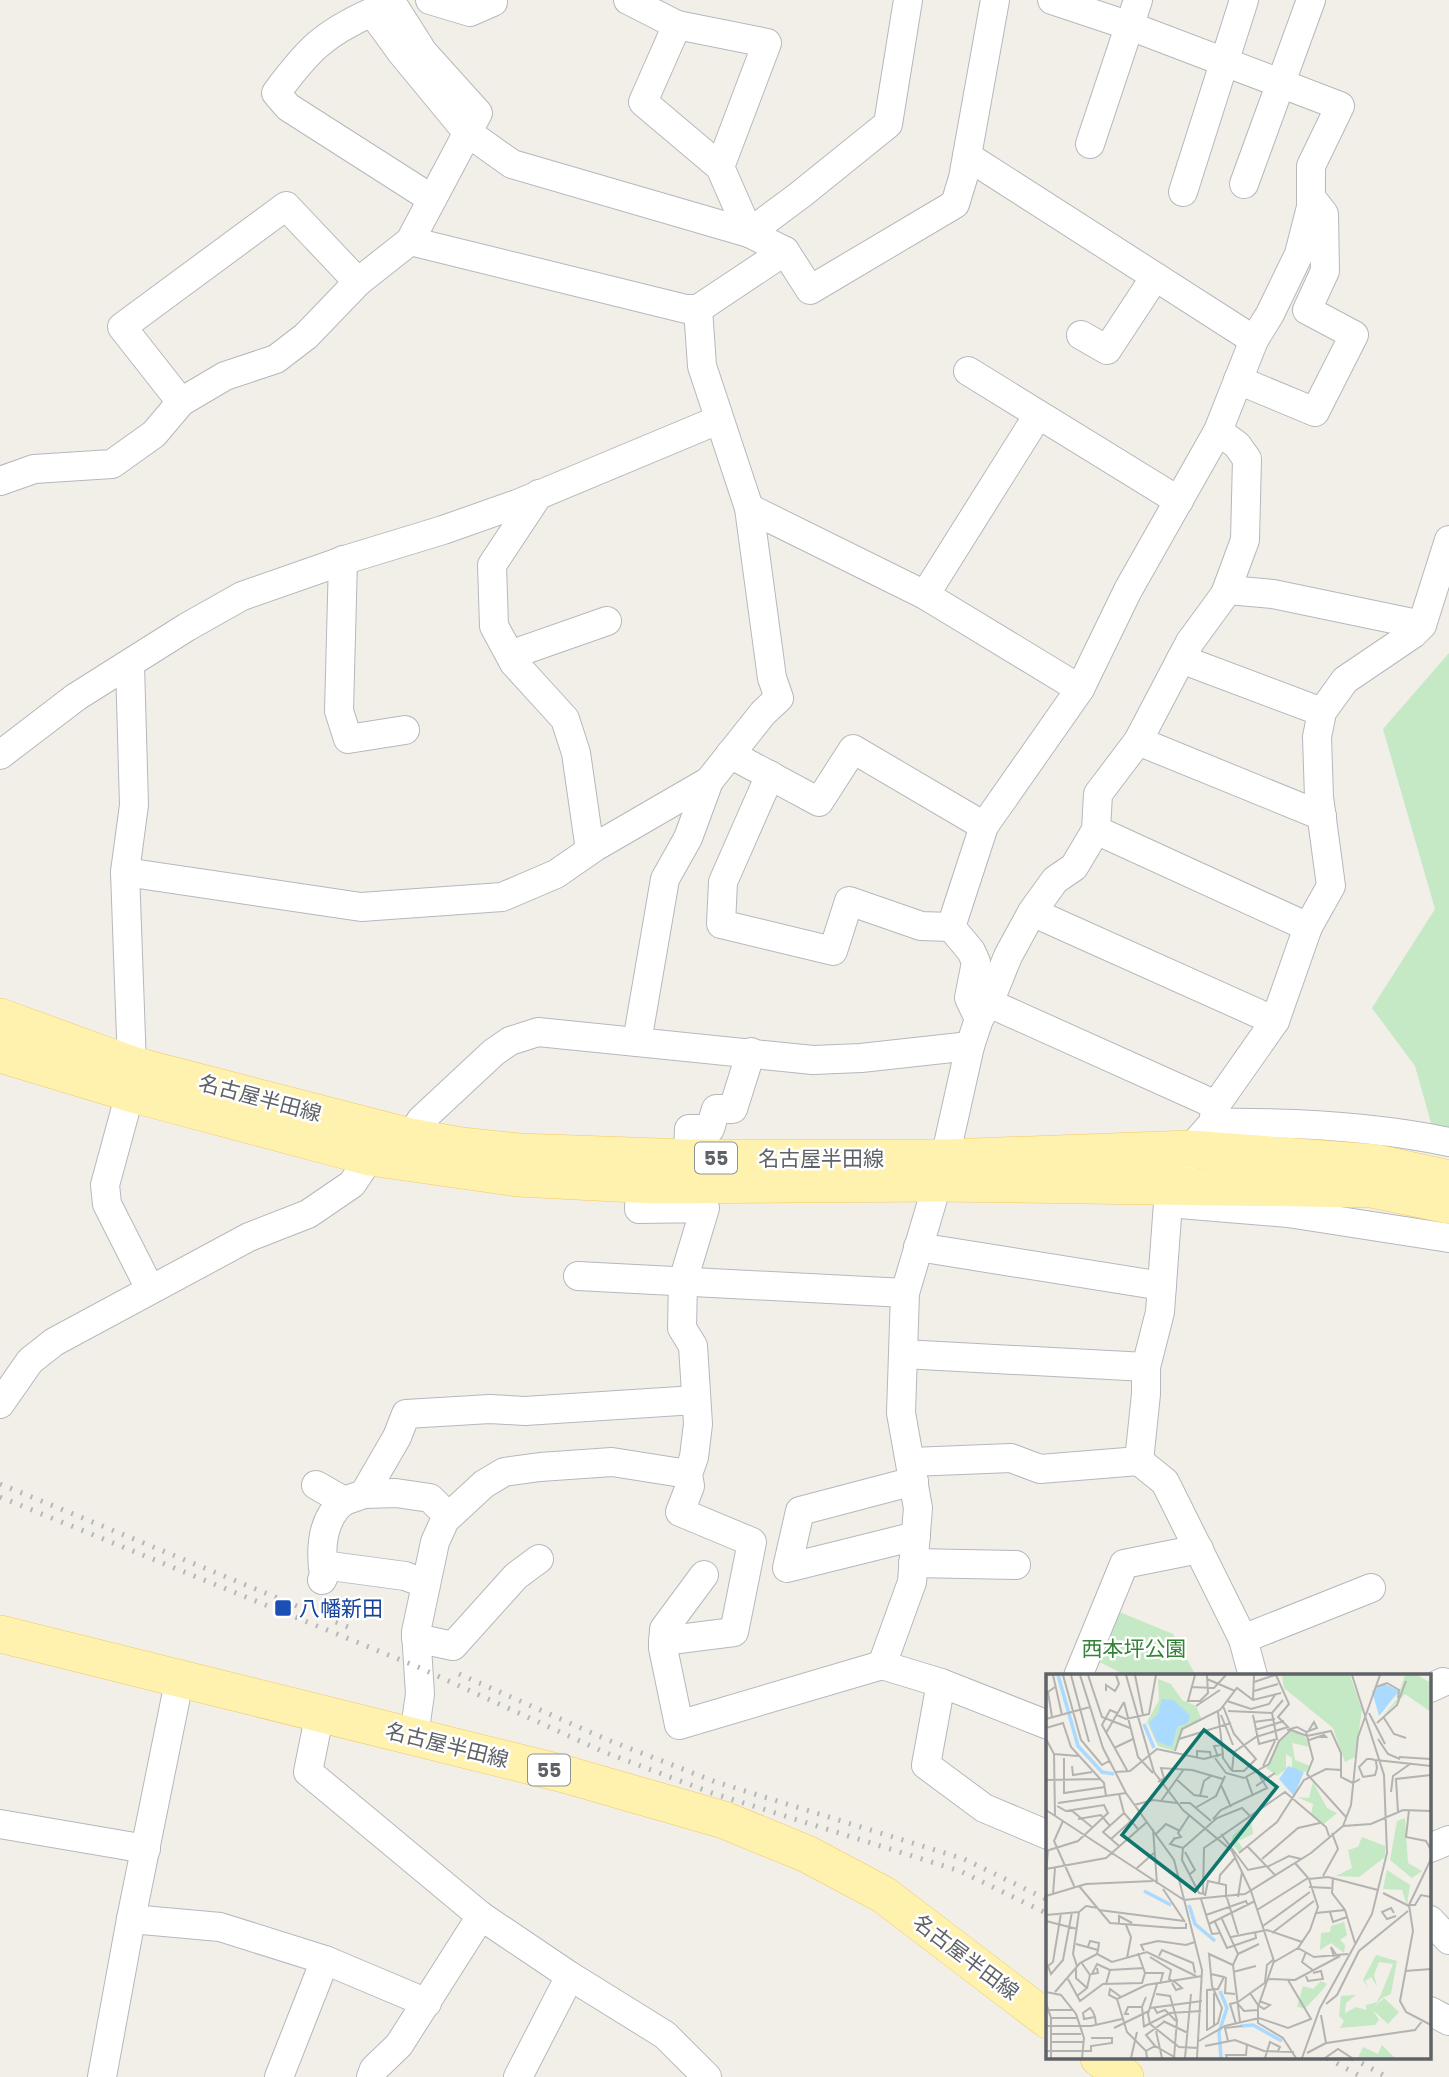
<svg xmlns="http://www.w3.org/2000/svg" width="1449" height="2077" font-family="Poppins,'Noto Sans JP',sans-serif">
<rect width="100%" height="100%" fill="#f1efe8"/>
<!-- green -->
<g fill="#c5e8c5">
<polygon points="1449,653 1449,1134 1433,1130 1415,1066 1372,1008 1435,909 1383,729"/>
<polygon points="1117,1611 1173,1634 1196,1676 1127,1676 1094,1659"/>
</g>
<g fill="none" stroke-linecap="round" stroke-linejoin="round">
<!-- minor casing -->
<g stroke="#b5b8bc" stroke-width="30">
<g id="minor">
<polyline points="430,0 470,12 493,2 493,0"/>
<polyline points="628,0 677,25 643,102 720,167 749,233"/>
<polyline points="677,25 767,43 720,167"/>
<polyline points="1090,144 1138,0"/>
<polyline points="967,156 1254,340"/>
<polyline points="1244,184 1311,0"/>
<polyline points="1183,192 1244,0"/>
<path d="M 432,199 L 288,107 L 276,93 C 308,50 323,34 372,12 L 401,52 L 467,132 L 512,164 L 749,233 L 785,251 L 810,290 L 955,204 L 963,178 L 995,0"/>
<polyline points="749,233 800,195 888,124 908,0"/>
<polyline points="410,241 686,309 698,309 785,251"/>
<polyline points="1081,335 1107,350 1155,277"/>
<polyline points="968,371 1179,501"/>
<polyline points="1238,380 1315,412 1354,335 1307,310 1325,271 1324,214 1313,200"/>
<polyline points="181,402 122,327 286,206 358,282"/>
<polyline points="1218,431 1237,445 1247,459 1245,540 1225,594"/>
<polyline points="0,481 34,469 112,464 154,434 181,402 225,376 276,359 306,336 358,282 410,241 478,113 423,52 390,0"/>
<polyline points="539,494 492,565 494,626 514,663 565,719 576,753 590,850"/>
<polyline points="749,508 925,595 1080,689"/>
<polyline points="343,560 339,711 348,739 405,730"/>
<polyline points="925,595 1038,415"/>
<polyline points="510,655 607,621"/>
<polyline points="1181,659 1322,712"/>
<polyline points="130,665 134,805 125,872 132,1065 130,1093 105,1185 107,1204 150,1289"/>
<polyline points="1138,741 1322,816"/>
<polyline points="730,754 819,802 853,749 984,826"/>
<polyline points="0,755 76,697 187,627 242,596 348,559 443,530 517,504 718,420"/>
<polyline points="770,775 723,882 721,924 833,951 849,901 921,926 951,927"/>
<polyline points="1096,830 1308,927"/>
<polyline points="125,872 361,907 502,897 556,874 595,847 709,781"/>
<polyline points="1032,912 1275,1021"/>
<polyline points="989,1003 1216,1105"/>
<polyline points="979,1019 969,998 976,962 971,951 951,927 984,826 1080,689 1128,590 1218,431 1254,340 1270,314 1299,254 1311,207 1311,166 1340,106 1130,26 1052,0"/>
<polyline points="637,1042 665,879 688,838 709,781 763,713 779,698 772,678 749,508 702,366 698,309"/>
<path d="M 1213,1123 C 1291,1122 1372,1126 1449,1142"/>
<polyline points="410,1137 421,1120 494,1052 510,1041 538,1032 813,1060 861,1058 970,1046"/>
<polyline points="688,1158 689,1129 710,1129 716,1109 733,1109 751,1052"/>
<polyline points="640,1185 639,1209 705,1208 683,1281 682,1328 693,1346 698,1424 694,1457 688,1474 690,1486 680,1512 752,1542 734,1632 663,1641"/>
<polyline points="1168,1203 1288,1213 1449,1238"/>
<polyline points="918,1247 1162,1286"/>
<polyline points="578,1276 905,1293"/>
<polyline points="903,1354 1146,1367"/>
<polyline points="0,1404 30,1361 54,1342 249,1237 308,1214 352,1184 370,1157"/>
<polyline points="911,1462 1011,1458 1040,1469 1139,1461"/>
<polyline points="914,1481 800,1511 787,1568 916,1536"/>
<polyline points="316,1485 344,1501 364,1494 397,1437 406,1414 490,1409 525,1411 695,1400"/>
<polyline points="364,1494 396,1493 430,1498 448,1516"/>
<polyline points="913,1563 1016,1565"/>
<polyline points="323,1565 405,1576 426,1584"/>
<polyline points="704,1575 664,1629 663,1648 679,1725 882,1665"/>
<path d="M 322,1580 L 324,1576 C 320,1549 321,1519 344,1501"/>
<polyline points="416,1638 453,1646 516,1576 539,1559"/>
<polyline points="1243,1639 1371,1588"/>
<polyline points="1078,1676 1124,1564 1199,1549"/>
<polyline points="1253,1676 1243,1639 1165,1482 1139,1461 1146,1394 1146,1367 1160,1312 1168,1203 1172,1185 1190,1149 1213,1123 1216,1105 1275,1021 1308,927 1331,886 1319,797 1317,737 1322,712 1345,680 1413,634 1422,625 1449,540"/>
<polyline points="941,1683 926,1765 984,1808 1048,1835"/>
<polyline points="1430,1688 1443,1682"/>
<polyline points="320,1712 308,1772 481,1916 570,1976 665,2035 707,2077"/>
<polyline points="1048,1725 941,1683 882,1665 912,1582 918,1508 901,1413 905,1293 945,1158 970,1046 979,1019 989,1003 1008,956 1032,912 1055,880 1074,867 1096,830 1098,794 1138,741 1190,642 1228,590 1273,594 1422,625"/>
<polyline points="414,1736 420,1694 416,1632 435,1542 445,1520 484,1484 504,1472 540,1467 612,1462 688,1474"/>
<polyline points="0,1824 146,1849"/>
<polyline points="1430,1848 1449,1840"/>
<polyline points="131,1919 220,1927 325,1960 427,2003"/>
<polyline points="1430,1920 1449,1940"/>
<polyline points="1430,2011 1449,2021"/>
<polyline points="102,2077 131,1919 180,1677"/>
<polyline points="279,2077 325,1960"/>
<polyline points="371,2077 374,2069 399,2045 481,1916"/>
<polyline points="518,2077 570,1976"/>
</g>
</g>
<!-- major casing -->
<g stroke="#f2c960" stroke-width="38">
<g id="major">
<polyline points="0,1017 132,1065 410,1137 461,1146 519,1152 688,1158 945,1158 1190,1149 1376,1163 1449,1179"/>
<polyline points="0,1054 130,1093 370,1157 518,1178 655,1185 937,1183 1371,1189 1449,1205"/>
<polyline points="0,1634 564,1774 724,1820 807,1854 884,1895 1048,2020"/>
<polyline points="1099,2058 1125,2077"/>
</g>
</g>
<!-- minor -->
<use href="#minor" stroke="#fff" stroke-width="28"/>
<!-- major -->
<use href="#major" stroke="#fff2af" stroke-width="37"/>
<!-- rail -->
<g stroke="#b6b7b8" stroke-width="5" stroke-dasharray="2 9" stroke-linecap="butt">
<polyline points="0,1484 353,1629"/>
<polyline points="0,1497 418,1667 604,1752 712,1793 960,1871 1048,1914"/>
<polyline points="459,1674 608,1740 716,1782 964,1859 1048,1900"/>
<polyline points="1327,2058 1362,2077"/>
<polyline points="1352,2058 1387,2077"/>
</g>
</g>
<!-- markers -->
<rect fill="#1a4fb4" stroke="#fff" stroke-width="2.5" x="274" y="1599" width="18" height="18" rx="3.5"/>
<g text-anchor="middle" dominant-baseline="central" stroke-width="5" stroke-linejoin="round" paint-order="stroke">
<!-- shield labels -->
<g fill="#fff" stroke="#8f9295" stroke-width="2">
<rect x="695" y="1142.5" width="42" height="31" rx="5"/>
<rect x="528" y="1754.5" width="42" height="31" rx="5"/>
</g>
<g font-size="19" font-weight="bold" fill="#5f6368">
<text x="716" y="1158">55</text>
<text x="549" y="1770">55</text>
</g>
<!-- street labels -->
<g font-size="21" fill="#5f6368" stroke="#fff">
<text transform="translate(260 1098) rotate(15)">名古屋半田線</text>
<text x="821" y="1158">名古屋半田線</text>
<text transform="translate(447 1745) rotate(14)">名古屋半田線</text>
<text transform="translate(966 1957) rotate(37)">名古屋半田線</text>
</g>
<!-- transit labels -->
<g font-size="21" fill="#164399" stroke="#fff" text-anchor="start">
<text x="299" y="1608">八幡新田</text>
</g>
<!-- park labels -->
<g font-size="21" fill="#348238" stroke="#fff">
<text x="1134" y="1648">西本坪公園</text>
</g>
</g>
<!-- overview -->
<g transform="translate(1046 1674)">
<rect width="385" height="385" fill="#f1efe8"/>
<path d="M 236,1 L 304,1 L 316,36 L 309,83 L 299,88 L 287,54 L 238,14 ZM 359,1 L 371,1 L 385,9 L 385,38 L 359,20 L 337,42 L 351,25 ZM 112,5 L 125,10 L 136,26 L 150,32 L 156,46 L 139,53 L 128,77 L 112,72 L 101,48 L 113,26 ZM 247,56 L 260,64 L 263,73 L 246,69 L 249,86 L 264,92 L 260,98 L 246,95 L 246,84 L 240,80 L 240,95 L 231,102 L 220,94 L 234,67 ZM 267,108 L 281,134 L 291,139 L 278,150 L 265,140 L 267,130 L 251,123 L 263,124 ZM 359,144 L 362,189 L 376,197 L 366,204 L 344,186 L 351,147 ZM 205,146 L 207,160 L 192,167 L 197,175 L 193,178 L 185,169 L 187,161 ZM 316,163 L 339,172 L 339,183 L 313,203 L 290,202 L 306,194 L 302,176 L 312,173 ZM 341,196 L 364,211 L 361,231 L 356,216 L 337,215 ZM 298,248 L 301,261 L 294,266 L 299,271 L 298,279 L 285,269 L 274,276 L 275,259 L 284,258 L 285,252 ZM 330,281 L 351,287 L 345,320 L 336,324 L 326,335 L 338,324 L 353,338 L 342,350 L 327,336 L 333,346 L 329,351 L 294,354 L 298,347 L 293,342 L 295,322 L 310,321 L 300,329 L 299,339 L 310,333 L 320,336 L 320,331 L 331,328 L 336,318 L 347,290 L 333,288 L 328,301 L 331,312 L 325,303 L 319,307 L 323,315 L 317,306 ZM 275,307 L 281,310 L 272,321 L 259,334 L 251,333 L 257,312 L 267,315 ZM 336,371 L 349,384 L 312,384 L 317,373 L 332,380 Z" fill="#c5e8c5"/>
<path d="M 339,10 L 353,17 L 333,42 L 326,17 ZM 116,25 L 127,26 L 144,41 L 142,49 L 131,53 L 126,73 L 110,67 L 103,48 L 112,40 ZM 242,92 L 258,98 L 248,122 L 233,105 Z" fill="#aadaff"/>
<path fill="none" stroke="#aadaff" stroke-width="3.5" d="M 12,1 L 32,72 L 56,98 L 68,100M 98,50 L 108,74M 98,217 L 125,231M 143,231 L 149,250 L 169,267M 174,317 L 181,334 L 173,358 L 175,384M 195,352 L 207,351 L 236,367"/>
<path fill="none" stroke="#b3b3b1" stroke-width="2" d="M 7,1 L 16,41M 17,1 L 35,66 L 56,91 L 63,87M 25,1 L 43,68M 34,1 L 57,74 L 80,119 L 128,186 L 156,296 L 151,384M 42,1 L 56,43 L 84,54M 80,1 L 108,98 L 137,136 L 186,177 L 205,217M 89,1 L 97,41M 149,1 L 142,27 L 154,27 L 162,19 L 161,1M 161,5 L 189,17M 208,8 L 229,1M 145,13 L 168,14 L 180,1M 330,13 L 341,9 L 353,16 L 352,24M 60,17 L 60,11 L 69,17 L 73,10 L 70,1M 208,17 L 232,10M 207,26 L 208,1M 181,27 L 205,35 L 223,30 L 229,21M 78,28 L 92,83 L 107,99M 150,32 L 174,16M 177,32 L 188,60 L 210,85 L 198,97 L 186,97M 182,37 L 226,39 L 237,26M 71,39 L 64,36 L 56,51 L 82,98M 323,39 L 339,70M 71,41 L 80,45 L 103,40 L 110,1M 175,41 L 187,71M 207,41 L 213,70 L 231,65 L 226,39M 6,43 L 2,18 L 9,13M 338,44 L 348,60 L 360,64M 0,45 L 44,33M 208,48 L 229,45M 331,49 L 351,31 L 360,7M 0,54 L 17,49 L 25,73 L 58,109 L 60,122M 209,56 L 238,47M 241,56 L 251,53 L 260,58 L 267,85 L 261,100 L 300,143M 260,58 L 271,54 L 268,48 L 263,56M 60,59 L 78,28M 261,62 L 285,57 L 295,79 L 295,103 L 307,109 L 314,105M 0,65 L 8,80 L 9,142M 133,65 L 185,49M 332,65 L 342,80 L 354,85M 263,66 L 278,61 L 280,63 L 274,63M 68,74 L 87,65M 129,77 L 136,55 L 174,36 L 191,14 L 207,26 L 235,19M 8,80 L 32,82M 151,83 L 151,77 L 164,78 L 165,84M 172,83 L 168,72 L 176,71 L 177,84 L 186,97M 353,83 L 385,85M 18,84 L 18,119 L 59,113M 169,84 L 180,99 L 198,104 L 223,90 L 233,67 L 245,56 L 261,62M 330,86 L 330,88 L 331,94 L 329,101 L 317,103 L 313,93 L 321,85 L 325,85 L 329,86 L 339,87 L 385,92M 26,92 L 27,101 L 46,98M 217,92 L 229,67M 186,97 L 188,78 L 210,63 L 242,53 L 232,43 L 243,30 L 230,1M 69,98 L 84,97 L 111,75 L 158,85 L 177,80 L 172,38M 200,102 L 207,122M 130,105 L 148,121 L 162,123M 0,106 L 54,105M 112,108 L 118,104 L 115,94 L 146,96 L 177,105M 175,111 L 185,133M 210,112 L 229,99M 345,118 L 347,102 L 364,90M 73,120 L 78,139 L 92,155M 154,122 L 158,107 L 165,102M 115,127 L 138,95M 12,129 L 80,119M 134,129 L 144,129 L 165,147M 88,131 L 107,126 L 131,129M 149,134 L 170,122 L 179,102M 0,136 L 138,226 L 199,220 L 265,179 L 297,152 L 325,150 L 357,136 L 385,137M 25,136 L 47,154M 363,136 L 360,163 L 380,167 L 385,176M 352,138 L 350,105 L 385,101M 32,145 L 55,141 L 64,152M 167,145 L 175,136 L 221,114 L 209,94M 17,147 L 8,167 L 29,214M 297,152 L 305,131 L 312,63 L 334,1M 107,155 L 111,210M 110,160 L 120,150 L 134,157M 175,160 L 202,196 L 221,192M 129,164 L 124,170 L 137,174M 65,165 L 85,147M 127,165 L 135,163 L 132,159 L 143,142M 73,172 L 57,158 L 78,139M 201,172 L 229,201M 0,177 L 32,167 L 62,139 L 58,131 L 20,137 L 11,132M 139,178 L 149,196 L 144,200M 193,179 L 231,148 L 258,106 L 280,95 L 295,96M 216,185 L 252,154 L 274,149M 385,185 L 363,231 L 367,257 L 354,327 L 360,338 L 385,351M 249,189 L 263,205 L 282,203 L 332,216M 221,193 L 243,182 L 255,185M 91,194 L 109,178M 0,195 L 60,184 L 101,148M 0,199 L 2,176M 277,202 L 292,175 L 286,159M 287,204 L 286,219 L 299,236 L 309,269M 173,209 L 174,201 L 189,184M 33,212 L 64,249 L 129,254 L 140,254 L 140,249M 263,213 L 285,214M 117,215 L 139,248M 205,217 L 228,287 L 212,333 L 212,349 L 237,364 L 250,384M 337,219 L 363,232M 7,220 L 9,194M 157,220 L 158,174 L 239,118 L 280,153 L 283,162M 159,220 L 153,219 L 136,186 L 137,174 L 171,144 L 196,134 L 205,143M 0,222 L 40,210 L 107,207M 159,222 L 162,207 L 180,211 L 180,224M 192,223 L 196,198M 181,224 L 192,260M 155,225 L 166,260 L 175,259M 363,231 L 369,231 L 375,221 L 385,223M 53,236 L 138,247M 211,236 L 262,204M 284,238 L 287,248 L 301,243M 15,239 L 7,288 L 2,292 L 5,300 L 17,286 L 26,238M 270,239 L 299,236M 348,239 L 345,234 L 336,238 L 341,245 L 350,242M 0,241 L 33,238 L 40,232 L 52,234M 160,241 L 200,227 L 202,232M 176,245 L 192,280 L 187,291 L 194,348M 0,247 L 31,255M 169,248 L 181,274 L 210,264 L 209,258M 73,249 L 73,242 L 86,249M 163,250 L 209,227M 80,251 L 85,263 L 81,284M 217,252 L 264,218M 226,259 L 268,227M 185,263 L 221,256 L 256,268M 30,270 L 52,276 L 51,280 L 66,288 L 101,278 L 150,302M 42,273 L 44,267 L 53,269 L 52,276M 252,274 L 268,283 L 302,280M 98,277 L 95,271 L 112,267 L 140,271 L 149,268M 260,278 L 256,288 L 268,297M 192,280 L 213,270M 113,282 L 116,276 L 147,289 L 149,299M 104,283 L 125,296 L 123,305 L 128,308M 288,283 L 285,273 L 291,282M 35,288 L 44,301 L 41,314M 228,288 L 252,274 L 264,256 L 272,233 L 263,205M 31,292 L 27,280 L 33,238M 30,294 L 30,304 L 41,314 L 31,322M 51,294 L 52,299 L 46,300 L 51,290 L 64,296M 359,297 L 385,295M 187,298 L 210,292M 99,299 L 117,299 L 114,310M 260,302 L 262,307 L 277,305 L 275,297 L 267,299M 180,303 L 179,319 L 189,320M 22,305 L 34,327 L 57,310 L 96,309 L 99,299 L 92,279M 222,305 L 249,306 L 294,282M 219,308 L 221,291 L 228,285M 126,309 L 130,316 L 136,314 L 128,307M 60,310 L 64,296 L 98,294M 111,310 L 102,340 L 104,350 L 133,373 L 152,374M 0,318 L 15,321 L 30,340 L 38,364 L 36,384M 9,318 L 34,289 L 51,280M 204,319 L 212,331 L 218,335 L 224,331 L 213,327M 110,320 L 124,322 L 131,346 L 128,384M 71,325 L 63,321 L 64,315 L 75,323M 192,328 L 220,308M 0,329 L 5,344 L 5,384M 192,330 L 198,337 L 212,336M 280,330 L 291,321 L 313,277 L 362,237M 108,333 L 111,339 L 119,336 L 130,347M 104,334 L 156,327M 3,336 L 27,336M 83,340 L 79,340 L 82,333 L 96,333M 275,341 L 280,369 L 369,356 L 377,346M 49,343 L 38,345 L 37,339 L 44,334 L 47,338 L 49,343 L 50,351M 5,344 L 31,344M 117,347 L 142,359M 190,350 L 184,330 L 192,328M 168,351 L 168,319M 0,352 L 45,352 L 76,345M 97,353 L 124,339 L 155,337M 98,353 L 96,333 L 100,323M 68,354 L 103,337M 161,356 L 172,349 L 176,334 L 166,312 L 163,280 L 187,291M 110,357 L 116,384M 161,357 L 161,316 L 172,315 L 178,303 L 165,300M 5,360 L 35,360M 153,367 L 179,352 L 213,344 L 242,354 L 265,345 L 242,306M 182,367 L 179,354 L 196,352M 5,368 L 37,368M 109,372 L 100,361 L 118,348M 159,372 L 189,366 L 218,377 L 248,378M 0,377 L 45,377 L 45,372 L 66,369 L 66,364 L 45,364M 100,377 L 109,372 L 130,384M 261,379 L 280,369M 85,384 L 91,358M 101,384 L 100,377 L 81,358 L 71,325 L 100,311 L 156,302M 139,384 L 145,320M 181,384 L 180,381 L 200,381 L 201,370M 219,384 L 224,368 L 234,373 L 232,377M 256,384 L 274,334 L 326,240 L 341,179 L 338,101 L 306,1M 279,384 L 292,375 L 306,384"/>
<path fill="#0f766e" fill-opacity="0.15" stroke="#0f766e" stroke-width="3.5" d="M 158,56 L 231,113 L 149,217 L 76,161 Z"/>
<rect width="385" height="385" fill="none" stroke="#5f6368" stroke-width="3.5"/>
</g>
</svg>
